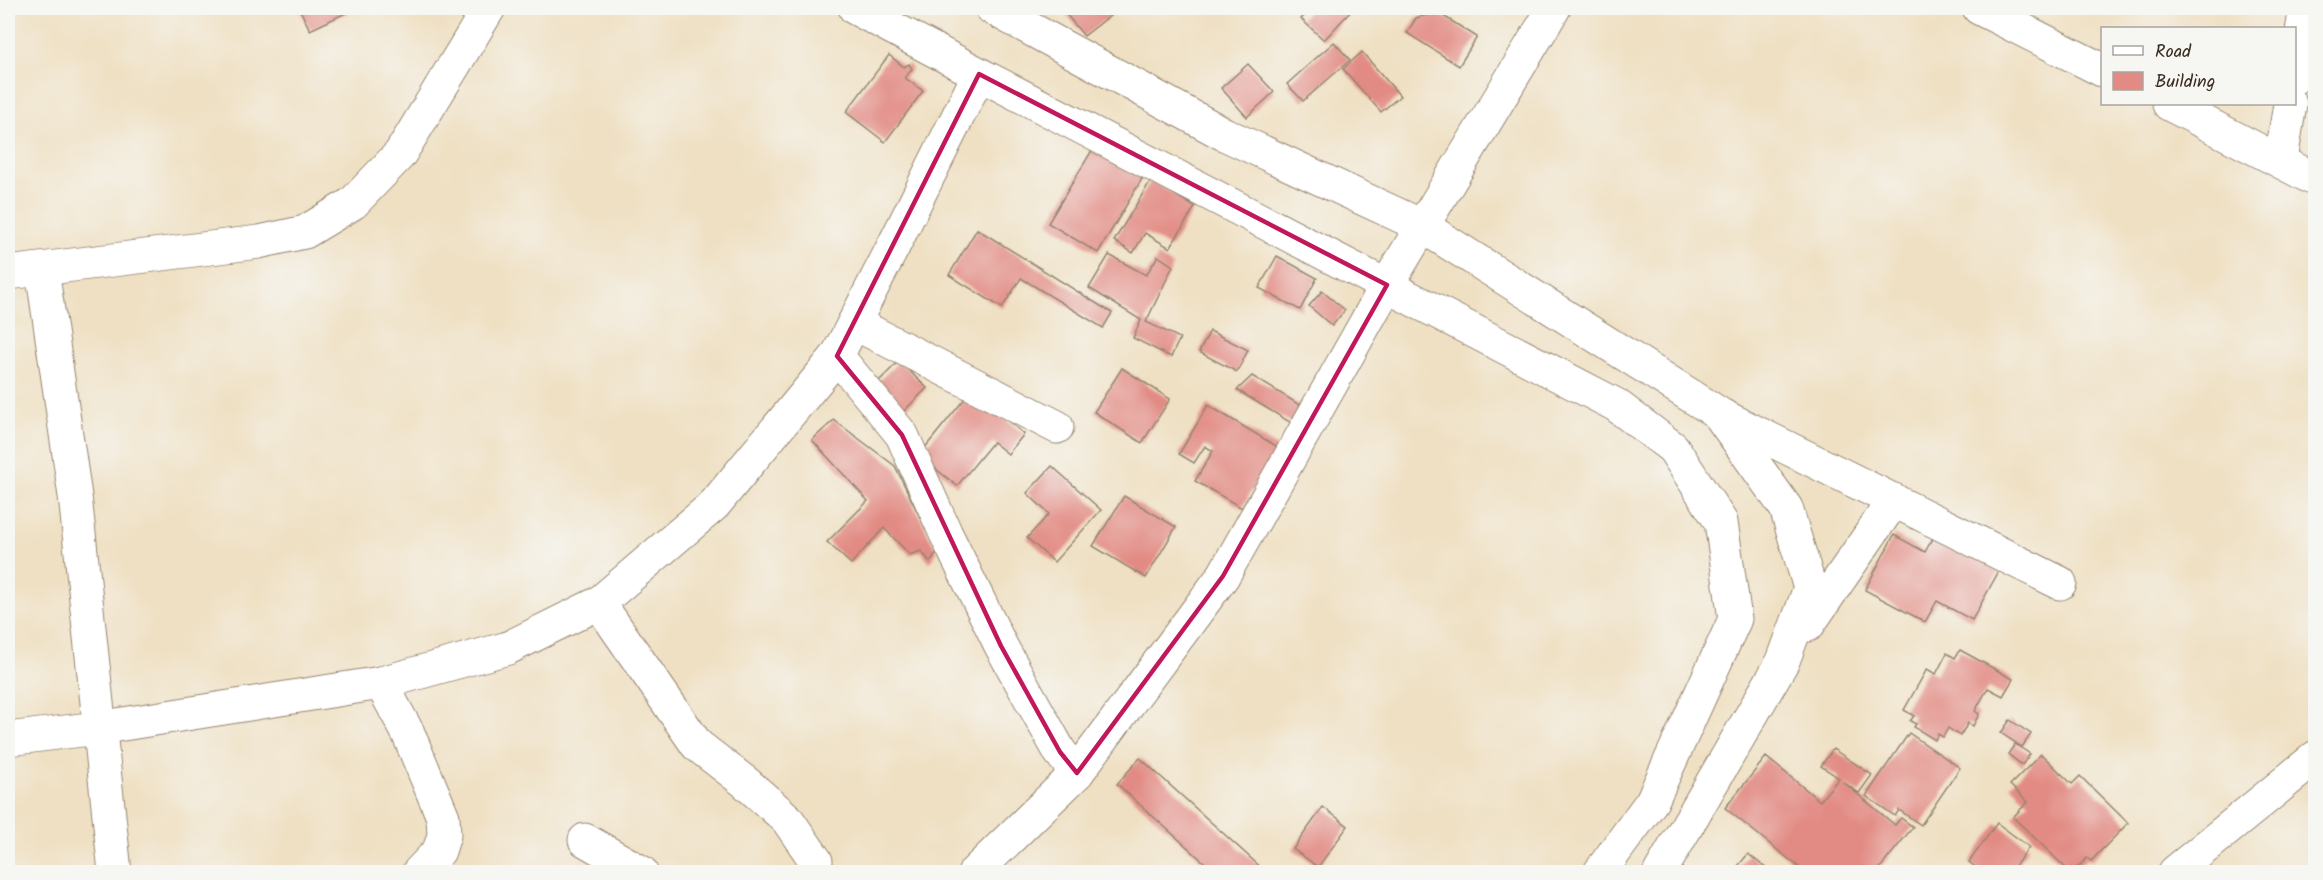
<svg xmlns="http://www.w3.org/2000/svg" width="2323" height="880" font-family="Kalam,sans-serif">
<rect width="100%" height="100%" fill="#f6f6f2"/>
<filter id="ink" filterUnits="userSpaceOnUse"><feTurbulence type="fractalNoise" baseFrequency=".0167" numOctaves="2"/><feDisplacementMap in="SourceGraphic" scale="12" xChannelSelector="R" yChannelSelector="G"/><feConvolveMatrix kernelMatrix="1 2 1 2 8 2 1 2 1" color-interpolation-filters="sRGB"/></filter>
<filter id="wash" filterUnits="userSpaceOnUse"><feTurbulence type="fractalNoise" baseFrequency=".008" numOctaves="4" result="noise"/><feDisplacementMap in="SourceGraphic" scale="24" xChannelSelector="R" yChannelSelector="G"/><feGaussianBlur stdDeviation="1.35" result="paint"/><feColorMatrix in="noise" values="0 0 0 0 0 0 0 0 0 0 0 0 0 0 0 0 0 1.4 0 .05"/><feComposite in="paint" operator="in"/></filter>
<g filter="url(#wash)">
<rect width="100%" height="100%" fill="#efe0c3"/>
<g id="blocks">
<!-- building -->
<g fill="#e28b84">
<polygon points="299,8 348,8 350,11 310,30"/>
<polygon points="1061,8 1120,8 1084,36"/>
<polygon points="1312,8 1348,8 1351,11 1324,40 1301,19"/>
<polygon points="1437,12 1477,37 1459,66 1407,33 1416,18"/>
<polygon points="1334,42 1350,60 1303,101 1287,84"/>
<polygon points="1362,52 1400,96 1381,112 1343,69"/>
<polygon points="889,55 904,67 909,64 912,69 905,78 923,91 885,142 846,112"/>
<polygon points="1248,64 1274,92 1247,117 1221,88"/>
<polygon points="1094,147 1143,177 1098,253 1048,223"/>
<polygon points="1151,180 1195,207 1170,248 1145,233 1133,253 1114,241"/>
<polygon points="977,229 1112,313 1103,328 1021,278 1002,308 949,275"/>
<polygon points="1109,255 1146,275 1158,256 1173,266 1146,322 1180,338 1171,357 1133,338 1141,320 1089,288"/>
<polygon points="1277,256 1317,278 1300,310 1259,288"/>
<polygon points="1322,291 1345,310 1332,326 1309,306"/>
<polygon points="1210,331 1248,350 1237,372 1199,352"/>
<polygon points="899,361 927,388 897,418 869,391"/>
<polygon points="1122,368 1170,399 1142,443 1094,412"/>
<polygon points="1252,376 1303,407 1293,424 1237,390"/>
<polygon points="971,391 1024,434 1008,454 993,442 957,486 919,455"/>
<polygon points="1208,405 1286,452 1264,470 1242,508 1195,481 1213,451 1205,446 1194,463 1179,454"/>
<polygon points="834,420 895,466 937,552 930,562 921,551 910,555 884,528 851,564 827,542 868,501 812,440"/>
<polygon points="1052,466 1101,510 1054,562 1027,538 1049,514 1027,493"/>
<polygon points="1124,496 1176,527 1146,578 1093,546"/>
<polygon points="1935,534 2000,569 1972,620 1937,601 1925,622 1865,590 1894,535 1925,552"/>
<polygon points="1960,650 2013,679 2003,696 1988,688 1975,711 1979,714 1973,726 1968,723 1960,736 1948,728 1943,737 1938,734 1935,740 1914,727 1916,724 1910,721 1914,716 1904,710 1927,669 1936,674 1947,653 1955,658"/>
<polygon points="2010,720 2031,734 2022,747 2001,733"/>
<polygon points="1909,733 1960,768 1921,825 1899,810 1895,816 1866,796"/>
<polygon points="2015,744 2030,754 2022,765 2008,754"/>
<polygon points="1833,749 1872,775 1859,793 1843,782 1895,825 1901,818 1913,827 1877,872 1805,872 1725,808 1766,757 1820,801 1839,778 1821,766"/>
<polygon points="2041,754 2072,784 2080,776 2128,823 2091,861 2087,858 2073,872 2070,872 2013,817 2028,802 2010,785"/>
<polygon points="1140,758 1266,872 1215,872 1117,784"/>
<polygon points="1323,807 1348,826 1318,867 1293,849"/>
<polygon points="1997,823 2029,847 2011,872 1982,872 1969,862"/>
<polygon points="1748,854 1771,872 1733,872"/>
</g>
</g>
</g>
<g filter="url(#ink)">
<use href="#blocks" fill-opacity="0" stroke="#958570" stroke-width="1.5"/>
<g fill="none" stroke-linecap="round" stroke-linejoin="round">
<!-- minor casing -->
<g stroke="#958570" stroke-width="35">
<g id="minor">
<polyline points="855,8 979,74 1616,405 1673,448 1721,522 1735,619 1652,801 1600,872"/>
<polyline points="992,8 1224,134 1422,226 1718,413 1786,508 1810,588 1783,661 1660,872"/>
<polyline points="2294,78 2306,8"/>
<polyline points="2281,160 2290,104"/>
<polyline points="42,269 75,496 115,872"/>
<polyline points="8,273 259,242 305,232 353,203 400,154 489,8"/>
<polyline points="854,323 1057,427"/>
<polyline points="837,356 902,435 946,534 1001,646 1060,752 1077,773"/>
<polyline points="1723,416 2060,583"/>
<polyline points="599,603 697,745 745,782 787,819 816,861"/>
<polyline points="1808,625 1894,500"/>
<polyline points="381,683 408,733 443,817 444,835 439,851 419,872"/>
<polyline points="8,739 98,728 381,683 508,648 599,603 714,505 837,356 894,245 979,74"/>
<polyline points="585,840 641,872"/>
<polyline points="975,872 1077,773 1223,576 1387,285 1554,8"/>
</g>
</g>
<!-- tertiary casing -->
<g stroke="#958570" stroke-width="35">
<g id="tertiary">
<polyline points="1979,8 2102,70"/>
<polyline points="2169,104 2316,180"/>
<polyline points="2175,872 2316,757"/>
</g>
</g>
<!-- minor -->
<use href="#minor" stroke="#fff" stroke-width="33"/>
<!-- tertiary -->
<use href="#tertiary" stroke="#fff" stroke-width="33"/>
</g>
</g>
<!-- marked area -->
<path fill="none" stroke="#c2185b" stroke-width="4.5" stroke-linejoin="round" d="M 979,74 L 1387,285 L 1223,576 L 1077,773 L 1060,752 L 1001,646 L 902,435 L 837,356 Z"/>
<!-- margin -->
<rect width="2323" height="880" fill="none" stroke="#f6f6f2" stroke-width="30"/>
<!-- legend -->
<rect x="2101" y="27" width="195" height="78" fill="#f6f6f2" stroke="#aba49d" stroke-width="1.5"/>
<rect x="2113" y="46" width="30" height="9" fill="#ffffff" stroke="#aba49d" stroke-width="1.5"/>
<text x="2155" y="57" font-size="18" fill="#3b2a1e">Road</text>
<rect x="2113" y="72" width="30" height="18" fill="#e28b84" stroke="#aba49d" stroke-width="1.5"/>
<text x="2155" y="87" font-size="18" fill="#3b2a1e">Building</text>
</svg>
